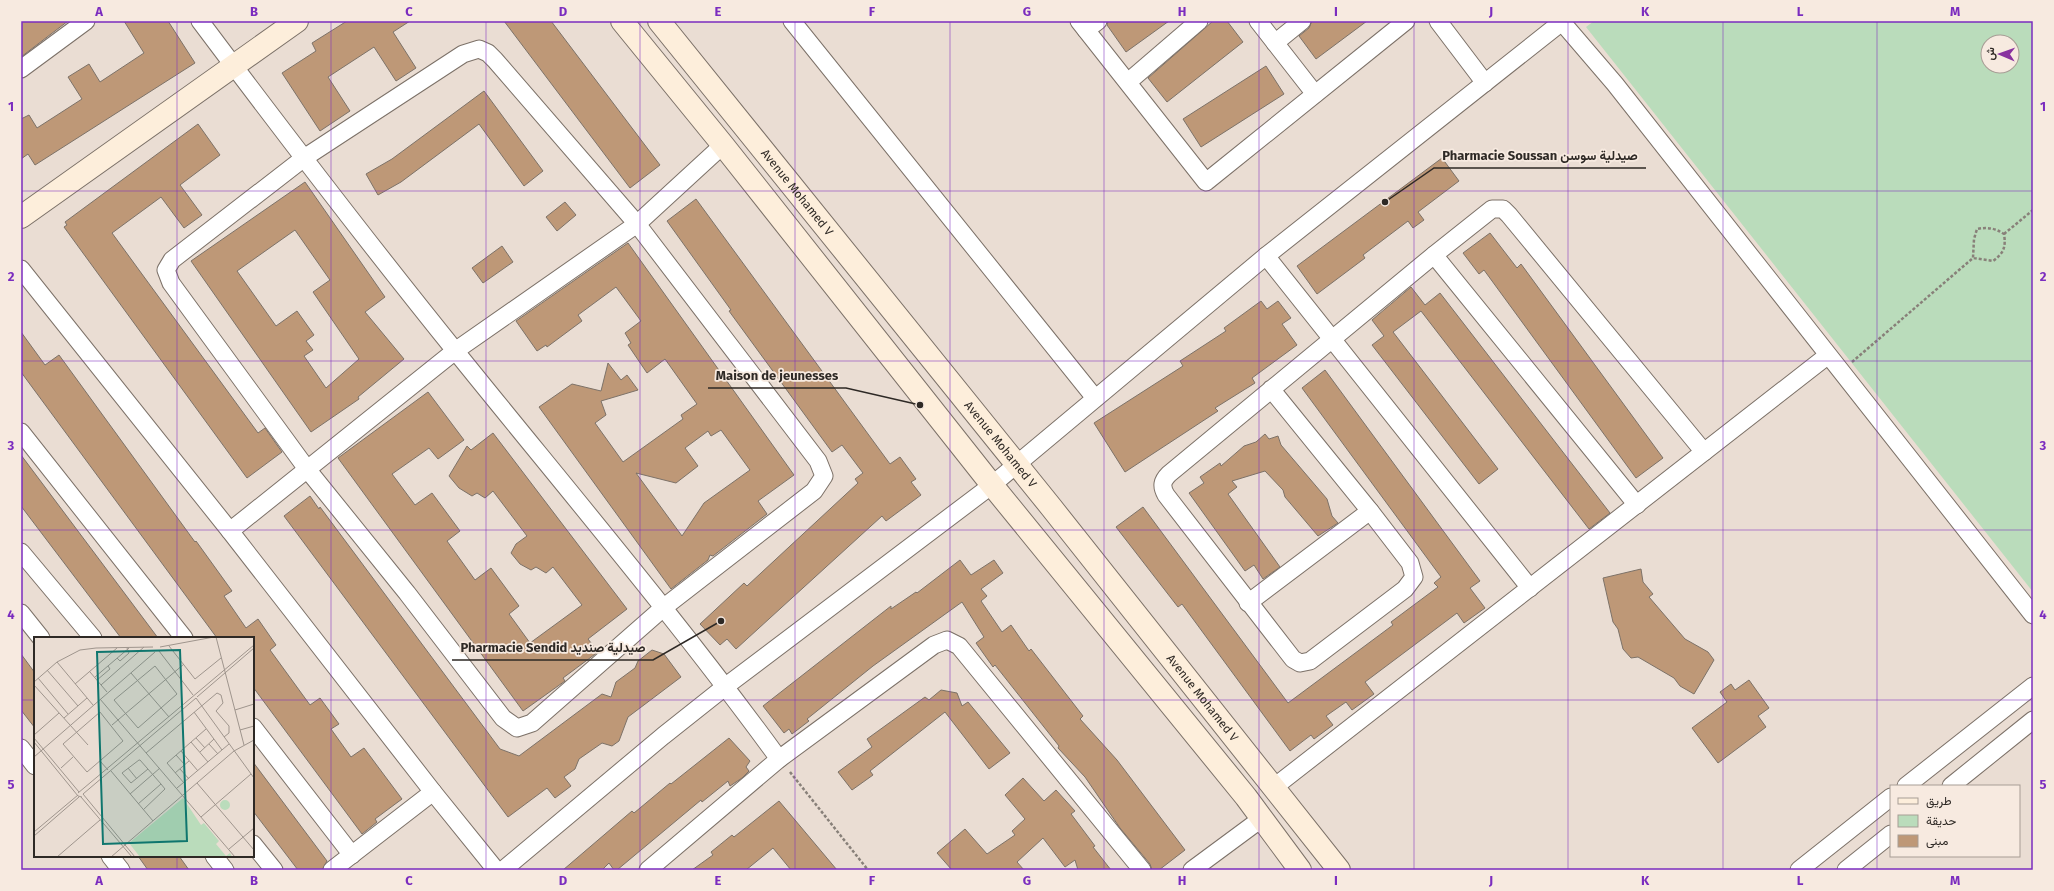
<svg xmlns="http://www.w3.org/2000/svg" width="2054" height="891" font-family="'Fira Sans',Vazirmatn,sans-serif">
<rect width="100%" height="100%" fill="#eaddd3"/>
<!-- green -->
<path fill="#badcbb" fill-rule="evenodd" d="M 1594,21 L 2033,21 L 2033,592 L 1586,27 ZM 1988,42 L 2012,42 L 2012,66 L 1988,66 Z"/>
<!-- building -->
<g fill="#be9877" stroke="#7d7268" fill-rule="evenodd">
<polygon points="21,21 68,21 21,57"/>
<polygon points="124,21 168,21 195,63 35,165 28,154 21,159 21,119 29,115 37,128 82,99 68,77 89,64 100,82 144,53"/>
<polygon points="347,21 410,21 393,32 416,68 396,81 374,47 328,77 350,111 320,131 282,73 316,51 312,43"/>
<polygon points="504,21 551,21 660,165 630,188"/>
<polygon points="1108,21 1169,21 1126,52 1107,25"/>
<polygon points="1213,21 1227,21 1243,42 1167,102 1148,78"/>
<polygon points="1312,21 1367,21 1316,59 1299,36 1309,28"/>
<polygon points="1266,66 1284,94 1201,147 1183,119"/>
<polygon points="484,91 543,171 524,186 479,124 401,182 378,195 366,174 392,159"/>
<polygon points="198,124 220,155 180,185 202,215 184,228 161,197 112,233 258,433 265,428 282,452 247,478 64,227 67,225 65,222"/>
<polygon points="1442,158 1459,181 1418,212 1424,220 1413,228 1408,221 1363,255 1365,258 1317,294 1297,266"/>
<path d="M 305,182 L 385,297 L 365,312 L 404,359 L 358,397 L 359,399 L 311,432 L 191,261 ZM 295,230 L 330,280 L 313,292 L 359,359 L 326,388 L 304,356 L 313,350 L 306,341 L 314,335 L 297,311 L 276,326 L 237,271 Z"/>
<polygon points="696,199 890,464 900,457 916,479 911,482 921,495 886,521 882,516 736,649 727,639 720,645 700,624 744,583 747,586 858,483 855,479 863,473 842,445 832,452 729,311 731,310 667,221"/>
<polygon points="565,202 576,215 557,231 546,217"/>
<polygon points="1490,233 1517,268 1521,264 1663,458 1636,478 1484,270 1479,274 1463,253"/>
<path d="M 628,243 L 794,475 L 758,501 L 767,514 L 713,556 L 710,555 L 708,560 L 671,589 L 539,407 L 572,384 L 601,391 L 608,363 L 621,380 L 627,375 L 638,390 L 601,401 L 606,415 L 595,423 L 623,462 L 683,419 L 681,415 L 697,404 L 665,359 L 647,373 L 628,345 L 631,343 L 625,333 L 641,321 L 616,287 L 578,315 L 582,321 L 547,347 L 546,345 L 537,351 L 516,321 ZM 721,430 L 750,470 L 704,503 L 682,536 L 636,473 L 676,483 L 698,466 L 685,448 L 708,431 L 711,436 Z"/>
<polygon points="502,246 513,262 483,283 472,268"/>
<polygon points="1411,287 1425,305 1440,293 1610,513 1589,529 1421,311 1393,332 1498,469 1479,484 1372,345 1384,336 1372,320"/>
<polygon points="1261,301 1267,309 1278,301 1291,318 1282,324 1297,345 1252,378 1255,383 1215,408 1218,411 1125,472 1094,423 1183,366 1180,361 1226,331 1224,328"/>
<polygon points="21,332 45,365 59,355 195,542 196,541 232,591 224,596 246,628 258,619 276,645 270,650 310,705 320,698 339,724 331,729 351,757 364,748 402,799 375,819 377,822 362,834 253,687 253,638 217,638 21,372"/>
<polygon points="1325,370 1480,581 1470,588 1485,608 1464,623 1457,613 1365,682 1374,694 1352,710 1346,702 1326,716 1333,725 1314,739 1311,735 1290,751 1182,604 1178,607 1116,527 1143,507 1288,703 1393,625 1391,622 1438,587 1434,583 1441,577 1302,388"/>
<polygon points="428,392 464,440 438,459 429,448 392,474 415,505 432,493 460,531 447,541 475,580 491,568 519,606 509,614 530,643 582,605 553,567 546,573 536,567 531,570 520,564 511,553 516,544 527,536 493,491 485,498 477,493 472,496 459,488 449,476 467,446 471,450 493,433 627,609 588,639 598,652 563,678 565,681 523,711 338,458"/>
<polygon points="1265,434 1269,439 1278,436 1281,445 1327,499 1332,516 1338,523 1318,536 1285,497 1283,490 1265,471 1232,481 1237,487 1228,494 1280,567 1263,579 1254,565 1245,571 1189,493 1204,483 1200,477 1220,463 1221,466 1244,446 1256,442"/>
<polygon points="21,455 158,638 121,638 21,506"/>
<polygon points="310,496 319,509 320,507 500,749 519,756 602,694 611,697 616,682 635,668 638,661 652,650 664,654 681,677 628,717 619,741 612,746 602,743 579,759 575,769 564,777 571,786 555,798 547,788 508,817 284,516"/>
<polygon points="960,560 971,575 994,560 1003,573 981,589 987,596 981,601 1002,632 1011,625 1029,651 1031,649 1083,716 1080,719 1117,760 1185,850 1159,870 1152,870 1150,864 1120,828 1085,777 1058,748 1059,746 995,665 993,667 976,643 984,637 962,602 873,666 807,719 809,721 792,734 789,729 784,733 763,706 891,606 891,609 916,592 917,593"/>
<polygon points="1641,569 1643,582 1653,594 1649,597 1685,639 1708,652 1714,660 1694,694 1680,686 1674,678 1638,657 1631,658 1623,649 1618,629 1613,622 1603,578"/>
<polygon points="21,654 35,673 35,728 21,710"/>
<polygon points="1749,680 1769,708 1758,716 1766,727 1718,763 1692,728 1727,702 1720,692 1731,684 1735,690"/>
<polygon points="941,690 957,693 962,706 968,702 1010,753 989,769 945,712 870,771 873,775 852,790 838,772 872,747 867,739 925,697 929,700"/>
<polygon points="729,738 750,761 746,767 749,771 742,778 730,786 728,781 702,802 701,800 617,870 614,870 609,863 602,870 563,870 632,811 634,813 670,783 671,784"/>
<polygon points="253,762 327,861 322,870 298,870 253,811"/>
<polygon points="1023,778 1044,801 1056,790 1075,811 1071,814 1095,846 1093,847 1111,870 1078,870 1075,860 1065,867 1043,838 1017,862 1024,870 952,870 937,853 965,829 987,854 1015,835 1012,831 1025,819 1005,795"/>
<polygon points="779,801 837,870 791,870 773,848 746,870 692,870 713,855 711,852 732,835 734,837"/>
<polygon points="138,856 179,856 189,870 148,870"/>
</g>
<g fill="none" stroke-linecap="round" stroke-linejoin="round">
<!-- street casing -->
<g stroke="#7c7168" stroke-width="19">
<g id="street">
<path d="M 200,21 C 284,133 369,244 457,353 C 565,487 677,619 779,759"/>
<polyline points="792,21 1095,398"/>
<polyline points="1079,21 1206,182 1406,21"/>
<polyline points="1258,21 1315,94"/>
<polyline points="1438,21 1485,83"/>
<polyline points="1561,21 1615,84 2033,615"/>
<polyline points="1086,30 1098,21"/>
<polyline points="1275,43 1302,21"/>
<polygon points="479,49 488,53 495,60 637,224 818,461 824,476 814,491 663,608 532,723 517,728 503,718 407,593 307,469 171,283 166,270 172,260 304,158 463,54"/>
<polyline points="21,69 86,21"/>
<polyline points="1128,82 1199,21"/>
<polyline points="1434,255 1637,505"/>
<polyline points="1266,256 1530,588"/>
<polyline points="21,269 230,531 433,792 496,870"/>
<path d="M 1271,389 L 1370,511 L 1410,563 L 1414,577 L 1405,589 L 1310,661 L 1300,663 L 1293,659 L 1166,495 C 1161,486 1162,481 1169,474 L 1434,255 L 1492,209 L 1503,209 L 1509,215 L 1704,452"/>
<polyline points="21,432 184,638"/>
<polyline points="230,531 455,351 637,224 723,145"/>
<polyline points="21,552 93,638"/>
<polyline points="1248,603 1370,511"/>
<polyline points="21,613 41,638"/>
<polyline points="253,727 352,855"/>
<polyline points="21,748 35,766"/>
<polyline points="1906,786 2033,686"/>
<polyline points="1951,786 2033,720"/>
<polyline points="1273,788 1827,356"/>
<polyline points="253,844 274,870"/>
<polyline points="110,856 121,870"/>
<polyline points="214,856 225,870"/>
<polyline points="332,870 433,792"/>
<polyline points="503,870 663,736 726,686 992,485 1266,256 1563,21"/>
<polyline points="648,870 779,759 934,645 947,640 959,646 1142,870"/>
<polyline points="1192,870 1261,819"/>
<polyline points="1799,870 1891,797"/>
<polyline points="1846,870 1891,834"/>
</g>
</g>
<!-- secondary casing -->
<g stroke="#7c7168" stroke-width="24">
<g id="secondary">
<polyline points="622,21 723,145 992,485 1246,797 1300,870"/>
<path id="s1" d="M 659,21 L 1051,507 L 1339,870"/>
<polyline points="21,217 297,21"/>
</g>
</g>
<!-- path -->
<g stroke="#888079" stroke-width="2.5" stroke-dasharray="3 2" stroke-linecap="butt">
<polyline points="2004,234 2033,210"/>
<path d="M 1852,362 L 1973,258 L 1974,239 L 1977,229 C 1987,227 1995,228 2004,234 C 2006,247 2004,253 1993,261 L 1973,258"/>
<polyline points="790,772 868,870"/>
</g>
<!-- street -->
<use href="#street" stroke="#fff" stroke-width="17"/>
<!-- secondary -->
<use href="#secondary" stroke="#fdeedb" stroke-width="22"/>
</g>
<!-- grid -->
<path fill="none" stroke="#7b2cbf" stroke-width="1" stroke-opacity="0.55" d="M 177,21 L 177,638M 331,21 L 331,870M 486,21 L 486,870M 640,21 L 640,870M 795,21 L 795,870M 950,21 L 950,870M 1104,21 L 1104,870M 1259,21 L 1259,870M 1414,21 L 1414,870M 1568,21 L 1568,870M 1723,21 L 1723,870M 1877,21 L 1877,870M 21,191 L 2033,191M 21,361 L 2033,361M 21,530 L 2033,530M 21,700 L 35,700M 253,700 L 2033,700M 177,856 L 177,870"/>
<g text-anchor="middle" dominant-baseline="central" stroke-width="3.5" stroke-linejoin="round" paint-order="stroke">
<!-- street labels -->
<g font-size="12" fill="#2e2925" stroke="#f7eae0">
<text stroke="none"><textPath href="#s1" startOffset="220">Avenue Mohamed V</textPath></text>
<text stroke="none"><textPath href="#s1" startOffset="544">Avenue Mohamed V</textPath></text>
<text stroke="none"><textPath href="#s1" startOffset="868">Avenue Mohamed V</textPath></text>
</g>
</g>
<!-- overview -->
<g transform="translate(34 637)">
<rect width="220" height="220" fill="#eaddd3"/>
<path d="M 149,161 L 167,188 L 170,186 L 185,204 L 182,207 L 192,219 L 196,216 L 198,220 L 106,220 L 95,206 ZM186 168a5 5 0 1 1 10 0a5 5 0 1 1-10 0Z" fill="#badcbb"/>
<path fill="none" stroke="#9f958d" stroke-width="1" d="M 182,0 L 210,108M 135,9 L 161,42 L 187,21M 126,10 L 180,0M 125,14 L 159,58M 83,21 L 86,24 L 95,16 L 93,11M 23,25 L 59,68M 121,29 L 143,57 L 104,91 L 80,63 ZM 13,33 L 44,69M 56,35 L 73,55M 97,36 L 135,80M 61,40 L 95,11M 4,41 L 34,77M 63,43 L 76,32 L 74,29M 0,45 L 23,25 L 46,13 L 62,11 L 119,10M 41,47 L 83,11M 0,48 L 54,108M 67,48 L 110,10M 163,60 L 220,11M 162,61 L 220,141M 66,62 L 201,220M 201,73 L 220,67M 66,75 L 89,104 L 53,135 L 29,107 ZM 160,75 L 188,113M 30,81 L 53,61M 78,88 L 150,27M 206,93 L 220,89M 0,98 L 25,76M 0,101 L 45,155M 162,101 L 171,111M 0,105 L 44,159 L 48,160M 157,105 L 174,125M 175,107 L 184,117M 147,114 L 164,134M 166,115 L 180,102M 112,116 L 183,56 L 187,58 L 189,66 L 182,74 L 195,89 L 195,96 L 190,100M 142,118 L 151,128M 0,120 L 121,15M 66,124 L 74,133M 27,131 L 39,120M 94,131 L 103,142M 146,132 L 155,142M 77,134 L 119,184M 141,136 L 155,124M 150,146 L 133,126 L 172,92M 163,146 L 220,213M 143,151 L 195,107M 44,156 L 220,8M 49,157 L 162,61M 49,157 L 101,220M 96,157 L 126,131M 47,160 L 98,220M 104,167 L 127,147M 109,173 L 131,152 L 127,147 L 106,123 L 105,123 L 88,136 L 97,146 L 114,132M 167,180 L 217,137M 0,195 L 44,158M 0,199 L 45,160M 195,212 L 220,191M 23,220 L 66,183M 77,220 L 200,114 L 220,103"/>
<path fill="#0f766e" fill-opacity="0.15" stroke="#0f766e" stroke-width="2" d="M 146,13 L 153,204 L 69,207 L 63,15 Z"/>
<rect width="220" height="220" fill="none" stroke="#2e2925" stroke-width="2"/>
</g>
<!-- callouts -->
<path fill="none" stroke="#2e2925" stroke-width="1.5" d="M1385 202L1434 168H1646M920 405L846 388H708M721 621L653 660H452"/>
<g fill="#2e2925" stroke="#f7eae0" stroke-width="1.5">
<circle cx="1385" cy="202" r="4"/>
<circle cx="920" cy="405" r="4"/>
<circle cx="721" cy="621" r="4"/>
</g>
<g font-size="13" text-anchor="middle" font-weight="bold" fill="#2e2925" stroke="#f7eae0" stroke-width="3.5" stroke-linejoin="round" paint-order="stroke">
<text x="1540" y="160">Pharmacie Soussan صيدلية سوسن</text>
<text x="777" y="380">Maison de jeunesses</text>
<text x="553" y="652">Pharmacie Sendid صيدلية صنديد</text>
</g>
<!-- border -->
<rect width="2054" height="891" fill="none" stroke="#f7eae0" stroke-width="44"/>
<!-- legend -->
<rect x="1890" y="785" width="130" height="72" fill="#f7eae0" stroke="#a79d95"/>
<rect x="1898" y="798" width="20" height="6" fill="#fdeedb" stroke="#a79d95"/>
<text x="1926" y="805" font-size="12" fill="#2e2925">طريق</text>
<rect x="1898" y="815" width="20" height="12" fill="#badcbb" stroke="#a79d95"/>
<text x="1926" y="825" font-size="12" fill="#2e2925">حديقة</text>
<rect x="1898" y="835" width="20" height="12" fill="#be9877" stroke="#a79d95"/>
<text x="1926" y="845" font-size="12" fill="#2e2925">مبنى</text>
<!-- north arrow -->
<g transform="translate(2000 54) rotate(272)"><circle r="19" fill="#f7eae0" stroke="#a79d95"/>
<path d="M0-3L7 15L0 10L-7 15Z" fill="#89329f"/>
<text y="-6" font-size="11" font-weight="bold" text-anchor="middle" fill="#2e2925">ش</text>
</g>
<rect x="22" y="22" width="2010" height="847" fill="none" stroke="#7b2cbf" stroke-width="1.5"/>
<g font-size="13" text-anchor="middle" font-weight="bold" fill="#7b2cbf">
<text x="99" y="16">A</text>
<text x="254" y="16">B</text>
<text x="409" y="16">C</text>
<text x="563" y="16">D</text>
<text x="718" y="16">E</text>
<text x="872" y="16">F</text>
<text x="1027" y="16">G</text>
<text x="1182" y="16">H</text>
<text x="1336" y="16">I</text>
<text x="1491" y="16">J</text>
<text x="1645" y="16">K</text>
<text x="1800" y="16">L</text>
<text x="1955" y="16">M</text>
<text x="11" y="111">1</text>
<text x="2043" y="111">1</text>
<text x="11" y="281">2</text>
<text x="2043" y="281">2</text>
<text x="11" y="450">3</text>
<text x="2043" y="450">3</text>
<text x="11" y="619">4</text>
<text x="2043" y="619">4</text>
<text x="11" y="789">5</text>
<text x="2043" y="789">5</text>
<text x="99" y="885">A</text>
<text x="254" y="885">B</text>
<text x="409" y="885">C</text>
<text x="563" y="885">D</text>
<text x="718" y="885">E</text>
<text x="872" y="885">F</text>
<text x="1027" y="885">G</text>
<text x="1182" y="885">H</text>
<text x="1336" y="885">I</text>
<text x="1491" y="885">J</text>
<text x="1645" y="885">K</text>
<text x="1800" y="885">L</text>
<text x="1955" y="885">M</text>
</g>
</svg>
